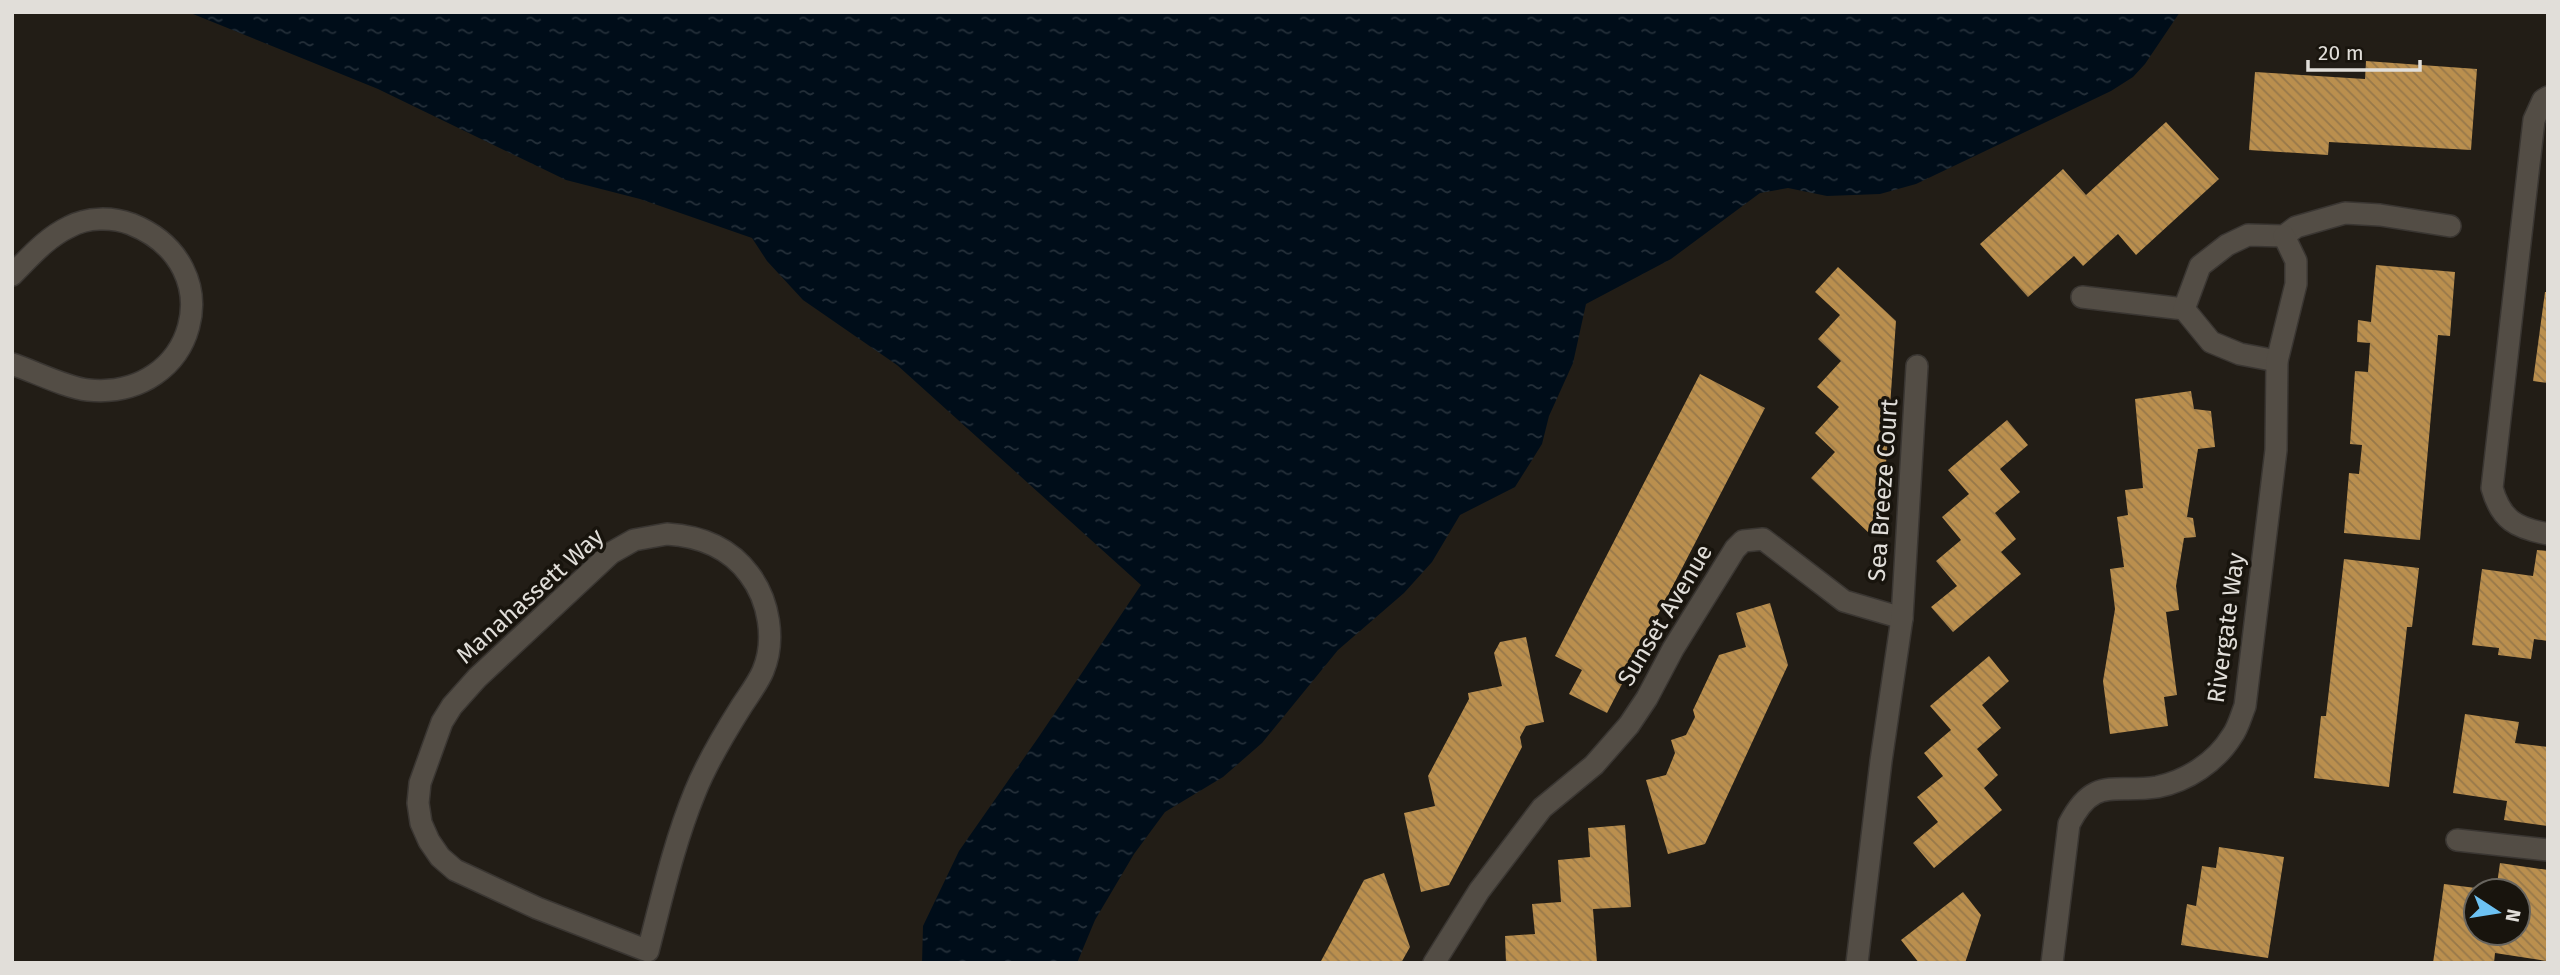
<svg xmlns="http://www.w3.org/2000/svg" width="2560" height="975" font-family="'Fira Sans',sans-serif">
<defs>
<pattern id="water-ripples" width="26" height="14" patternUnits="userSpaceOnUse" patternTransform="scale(1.75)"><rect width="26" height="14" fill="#000d19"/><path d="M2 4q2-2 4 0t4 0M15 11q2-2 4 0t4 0" fill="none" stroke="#25303a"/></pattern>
<pattern id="building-back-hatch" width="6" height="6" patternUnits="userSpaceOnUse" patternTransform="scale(1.75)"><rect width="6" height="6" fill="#ba8f4e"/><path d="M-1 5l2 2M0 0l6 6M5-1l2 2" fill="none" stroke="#97784a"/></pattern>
</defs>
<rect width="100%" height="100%" fill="#221d16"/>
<!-- water -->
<polygon fill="url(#water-ripples)" points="188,12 2180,12 2145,64 2133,77 2111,91 1916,184 1880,194 1827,196 1788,188 1760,193 1671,259 1586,304 1573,363 1549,416 1542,444 1515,487 1460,515 1432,562 1404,593 1338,650 1262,743 1223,777 1165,812 1134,854 1095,920 1077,963 922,963 923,926 959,851 1038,738 1141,585 897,365 803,300 767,261 752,238 640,199 566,180 378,89"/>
<!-- building -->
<g fill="url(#building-back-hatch)">
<polygon points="2366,61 2477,69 2471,150 2329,142 2328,155 2249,150 2255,72 2365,79"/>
<polygon points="2166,122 2219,179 2136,255 2118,234 2083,266 2074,256 2028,297 1980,244 2063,169 2086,195"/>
<polygon points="2376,265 2455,272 2450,336 2438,335 2420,540 2344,533 2349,473 2359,474 2362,445 2350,444 2355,371 2368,372 2370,343 2357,342 2358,320 2371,322"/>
<polygon points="1838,267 1896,321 1882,521 1870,534 1811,478 1835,452 1815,433 1839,407 1817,387 1841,361 1818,339 1840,315 1815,292"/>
<polygon points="2545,292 2548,292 2548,383 2533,381"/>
<polygon points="1700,374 1765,408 1607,713 1569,694 1582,670 1555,656"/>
<polygon points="2191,391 2194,409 2211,411 2215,447 2198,449 2187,517 2193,518 2196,537 2184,538 2176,586 2179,610 2166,612 2177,695 2164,697 2168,726 2110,734 2103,681 2115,609 2110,569 2124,567 2117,517 2128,515 2125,490 2143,488 2135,399"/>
<polygon points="2007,420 2028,445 2000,469 2020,492 1995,513 2016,539 2001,552 2021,574 1953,632 1931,607 1957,586 1936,561 1961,540 1942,517 1969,494 1948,470"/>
<polygon points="2537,550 2548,551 2548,641 2534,639 2531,659 2498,655 2499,648 2472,645 2482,569 2533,576"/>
<polygon points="2344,559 2419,568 2412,627 2407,627 2389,787 2314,778 2321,716 2326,716"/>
<polygon points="1770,603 1788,665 1705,844 1668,854 1646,780 1666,775 1675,753 1671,740 1686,735 1695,717 1693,710 1719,655 1746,647 1736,613"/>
<polygon points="1526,637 1544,722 1526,726 1520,737 1522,747 1449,885 1421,892 1404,813 1435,806 1428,776 1469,699 1468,693 1502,686 1494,653 1500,642"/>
<polygon points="1989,656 2009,681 1982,705 2001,728 1977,749 1998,775 1984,788 2002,810 1934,868 1913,843 1938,822 1917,797 1943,776 1924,753 1951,730 1930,706"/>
<polygon points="2465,714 2519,722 2515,743 2548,747 2548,826 2504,820 2507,801 2453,793"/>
<polygon points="1625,825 1631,907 1593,909 1597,963 1506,963 1505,936 1535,934 1532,904 1561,902 1558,860 1590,857 1588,828"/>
<polygon points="2219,847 2284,857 2268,958 2181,945 2187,904 2196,906 2202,866 2216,868"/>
<polygon points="2500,863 2548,870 2546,961 2495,953 2494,963 2433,963 2444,884 2484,889 2476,891 2476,933 2518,933 2518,891 2496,891"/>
<polygon points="1384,873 1410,947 1401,963 1320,963 1364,880"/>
<polygon points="1963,892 1981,915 1965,963 1919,963 1901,940"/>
</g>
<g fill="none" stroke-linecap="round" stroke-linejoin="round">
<!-- street casing -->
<g stroke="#3a3632" stroke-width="24">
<g id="street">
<path d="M 2548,97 L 2543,100 L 2534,120 L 2492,488 C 2501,520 2516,528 2548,534"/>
<path d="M 12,275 C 30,257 46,238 69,227 C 87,217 112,217 131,224 C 234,265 196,401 88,390 C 67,388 33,371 12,364"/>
<polyline points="2082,297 2184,309"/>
<polyline points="2277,361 2240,354 2211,342 2184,309 2200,266 2227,245 2248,235 2284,236 2296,227 2345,213 2380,215 2450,226"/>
<path d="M 667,534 C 700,536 729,547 749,574 C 769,600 776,640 763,671 C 758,683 748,696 741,707 C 724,734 707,762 695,792 C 674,843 662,897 648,951 L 537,908 L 455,870 L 440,857 L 429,841 L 421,823 L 418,803 L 420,783 L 442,722 L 452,706 L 477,678 L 611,553 L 634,540 Z"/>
<polyline points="2457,840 2548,850"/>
<polyline points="1434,963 1479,891 1542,808 1594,765 1629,725 1647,698 1673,649 1735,549 1743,541 1763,539 1844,601 1902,618"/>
<polyline points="1857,963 1881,761 1902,618 1917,366"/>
<path d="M 2052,963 L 2069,824 C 2094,775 2114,794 2157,787 C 2187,781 2216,762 2232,736 C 2238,728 2241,716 2245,706 L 2276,450 L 2277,361 L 2296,284 L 2296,261 L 2284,236"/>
</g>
</g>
<!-- street -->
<use href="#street" stroke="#534d45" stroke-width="21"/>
</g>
<g text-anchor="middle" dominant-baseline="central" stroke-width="7" stroke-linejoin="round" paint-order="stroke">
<!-- street labels -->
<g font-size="24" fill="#e1ded9" stroke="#18140d">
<text transform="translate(1883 490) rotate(-86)">Sea Breeze Court</text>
<text transform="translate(530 596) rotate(-42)">Manahassett Way</text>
<text transform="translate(1665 615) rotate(-59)">Sunset Avenue</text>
<text transform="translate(2226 628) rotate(-82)">Rivergate Way</text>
</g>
</g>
<!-- border -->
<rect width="2560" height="975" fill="none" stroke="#e1ded9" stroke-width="28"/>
<!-- north arrow -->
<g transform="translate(2497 912) rotate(102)"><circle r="33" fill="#18140d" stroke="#68655f" stroke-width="2"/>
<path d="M0-5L12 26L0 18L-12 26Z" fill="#6dc2f3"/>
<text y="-10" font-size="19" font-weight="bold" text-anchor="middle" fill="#e1ded9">N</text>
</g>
<!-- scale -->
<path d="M2308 60v10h112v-10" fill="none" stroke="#e1ded9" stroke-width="3.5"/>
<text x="2318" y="60" font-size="21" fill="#e1ded9" stroke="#18140d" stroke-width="5" paint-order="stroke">20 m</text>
</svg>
